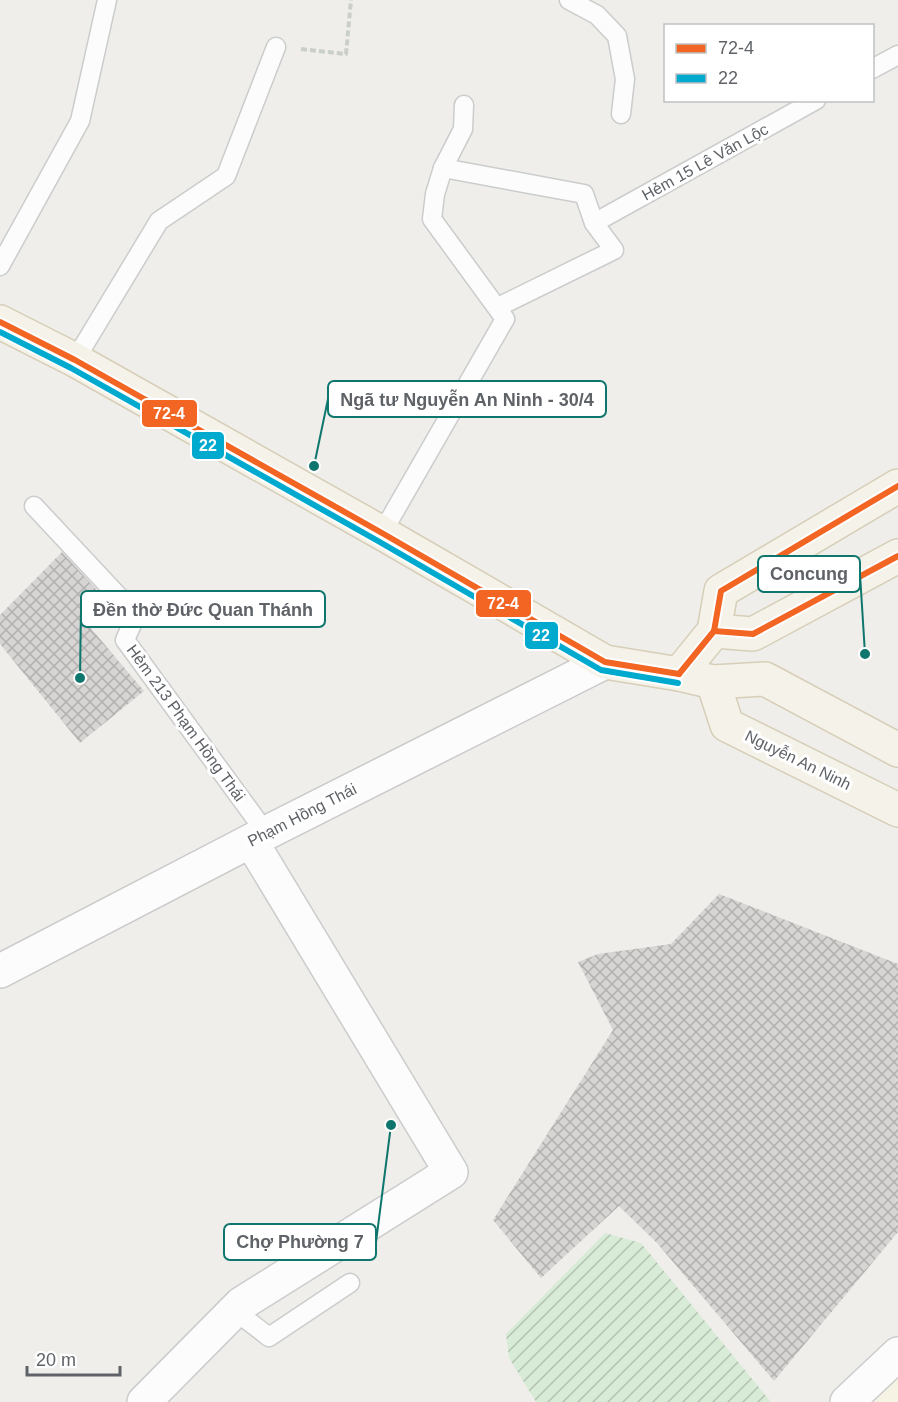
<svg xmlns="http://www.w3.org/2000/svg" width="898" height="1402" font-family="Helvetica,sans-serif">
<defs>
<pattern id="garden-furrows" width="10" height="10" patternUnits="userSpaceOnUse" patternTransform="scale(1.5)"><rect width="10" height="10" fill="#d8ebd6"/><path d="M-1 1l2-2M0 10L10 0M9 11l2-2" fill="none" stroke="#b2c2b1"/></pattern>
<pattern id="building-cross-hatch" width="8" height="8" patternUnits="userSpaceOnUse" patternTransform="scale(1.5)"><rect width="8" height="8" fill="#d6d5d3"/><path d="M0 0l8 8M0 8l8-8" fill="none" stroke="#b1b0af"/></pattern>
</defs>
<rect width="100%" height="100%" fill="#efeeea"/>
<!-- commercial -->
<polygon fill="#f7f3e4" points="898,1362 898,1402 856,1402"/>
<!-- garden -->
<polygon fill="url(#garden-furrows)" points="605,1233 641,1243 771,1402 536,1402 509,1358 506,1334"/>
<!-- building -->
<g fill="url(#building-cross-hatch)">
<polygon points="62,552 105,599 83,619 144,691 80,743 0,644 0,615"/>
<polygon points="719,894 898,964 898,1232 774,1381 657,1243 619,1206 541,1278 493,1220 613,1030 578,962 598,954 671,944"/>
</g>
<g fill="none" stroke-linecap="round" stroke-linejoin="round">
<!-- lane casing -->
<g stroke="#cbcccc" stroke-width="21">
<g id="lane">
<polyline points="569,0 597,15 617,36 625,79 621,114"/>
<polyline points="872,69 898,55"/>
<polyline points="443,168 584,194 594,223 614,250 498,307"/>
<polyline points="594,223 816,100"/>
<polyline points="0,266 80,121 107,0"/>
<polyline points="75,360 159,221 226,176 276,47"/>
<polyline points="34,506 136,615 125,640 266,833"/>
<polyline points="382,533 505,319 432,219 435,194 443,168 463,129 464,105"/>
<polyline points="234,1310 269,1337 350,1283"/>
</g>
</g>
<!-- street casing -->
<g stroke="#cbcccc" stroke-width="36">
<g id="street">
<polyline points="144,1402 241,1304 451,1172 251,841"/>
<polyline points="847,1402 898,1354"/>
</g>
</g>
<!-- secondary casing -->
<g stroke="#cacacb" stroke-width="36">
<polyline id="secondary" points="0,971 266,833 605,662"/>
</g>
<!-- primary casing -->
<g stroke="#d7ceb8" stroke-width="36">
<g id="primary">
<polyline points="0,322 75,360 382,533 605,662 679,674 713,682 765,679 898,750"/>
<polyline points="714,631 753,634 898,556"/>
<polyline points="679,674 714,631 721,591 898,486"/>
<polyline points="713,682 727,725 898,810"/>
</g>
</g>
<!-- path -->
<polyline stroke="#cacfcc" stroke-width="4" stroke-dasharray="6 3" stroke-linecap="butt" points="301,49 346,54 351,0"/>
<!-- lane -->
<use href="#lane" stroke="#fdfcfc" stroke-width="18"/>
<!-- street -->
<use href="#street" stroke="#fdfcfc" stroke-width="33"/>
<!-- secondary -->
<use href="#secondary" stroke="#fdfcfc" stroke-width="33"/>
<!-- primary -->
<use href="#primary" stroke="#f4f2e9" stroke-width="33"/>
<!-- bus-1 casing -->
<g stroke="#fff" stroke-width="10">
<g id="bus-1">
<polyline points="0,322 75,360 382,533 605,662 679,674"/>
<polyline points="714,631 753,634 898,556"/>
<polyline points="679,674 714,631 721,591 898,486"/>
</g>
</g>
<!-- bus-2 casing -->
<g stroke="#fff" stroke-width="10">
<polyline id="bus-2" points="0,332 71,368 378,541 601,670 678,683"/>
</g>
<!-- bus-1 -->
<use href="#bus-1" stroke="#f26522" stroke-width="6"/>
<!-- bus-2 -->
<use href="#bus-2" stroke="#00a9ce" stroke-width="6"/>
</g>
<g text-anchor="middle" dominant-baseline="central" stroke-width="6" stroke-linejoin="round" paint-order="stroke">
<!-- street labels -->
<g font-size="16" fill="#5f6368" stroke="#fff">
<text transform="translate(705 162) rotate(-29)">Hẻm 15 Lê Văn Lộc</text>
<text transform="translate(186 723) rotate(54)">Hẻm 213 Phạm Hồng Thái</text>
<text transform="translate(798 760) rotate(26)">Nguyễn An Ninh</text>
<text transform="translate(302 815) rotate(-27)">Phạm Hồng Thái</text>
</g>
</g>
<!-- callouts -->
<path fill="none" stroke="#0f766e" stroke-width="2" d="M314 466L328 399M865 654L860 574M80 678L81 609M391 1125L376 1242"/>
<g fill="#0f766e" stroke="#fff" stroke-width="2">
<circle cx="314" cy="466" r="6"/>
<circle cx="865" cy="654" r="6"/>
<circle cx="80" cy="678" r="6"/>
<circle cx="391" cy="1125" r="6"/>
</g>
<g fill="#fff" stroke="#0f766e" stroke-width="2">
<rect x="328" y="381" width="278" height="36" rx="6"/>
<rect x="758" y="556" width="102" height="36" rx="6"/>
<rect x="81" y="591" width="244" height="36" rx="6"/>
<rect x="224" y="1224" width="152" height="36" rx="6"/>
</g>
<g font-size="18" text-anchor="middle" font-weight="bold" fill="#5f6368">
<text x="467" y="406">Ngã tư Nguyễn An Ninh - 30/4</text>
<text x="809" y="580">Concung</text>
<text x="203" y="616">Đền thờ Đức Quan Thánh</text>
<text x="300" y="1248">Chợ Phường 7</text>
</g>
<g stroke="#fff" stroke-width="2">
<rect x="141" y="399" width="57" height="29" rx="6" fill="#f26522"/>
<rect x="191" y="431" width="34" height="29" rx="6" fill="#00a9ce"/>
<rect x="475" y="589" width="57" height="29" rx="6" fill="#f26522"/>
<rect x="524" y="621" width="35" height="29" rx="6" fill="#00a9ce"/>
</g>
<g font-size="16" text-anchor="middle" font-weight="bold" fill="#fff">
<text x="169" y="419">72-4</text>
<text x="208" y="451">22</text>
<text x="503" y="609">72-4</text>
<text x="541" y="641">22</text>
</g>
<!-- legend -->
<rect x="664" y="24" width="210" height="78" fill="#ffffff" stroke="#bfc1c3" stroke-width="1.5"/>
<rect x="676" y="44" width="30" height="9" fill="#f26522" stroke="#bfc1c3" stroke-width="1.5"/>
<text x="718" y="54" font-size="18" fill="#5f6368">72-4</text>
<rect x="676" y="74" width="30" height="9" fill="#00a9ce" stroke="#bfc1c3" stroke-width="1.5"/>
<text x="718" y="84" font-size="18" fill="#5f6368">22</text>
<!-- scale -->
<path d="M27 1366v9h93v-9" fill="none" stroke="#5f6368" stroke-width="3"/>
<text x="36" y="1366" font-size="18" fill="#5f6368" stroke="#ffffff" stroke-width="4.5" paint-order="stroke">20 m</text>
</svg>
